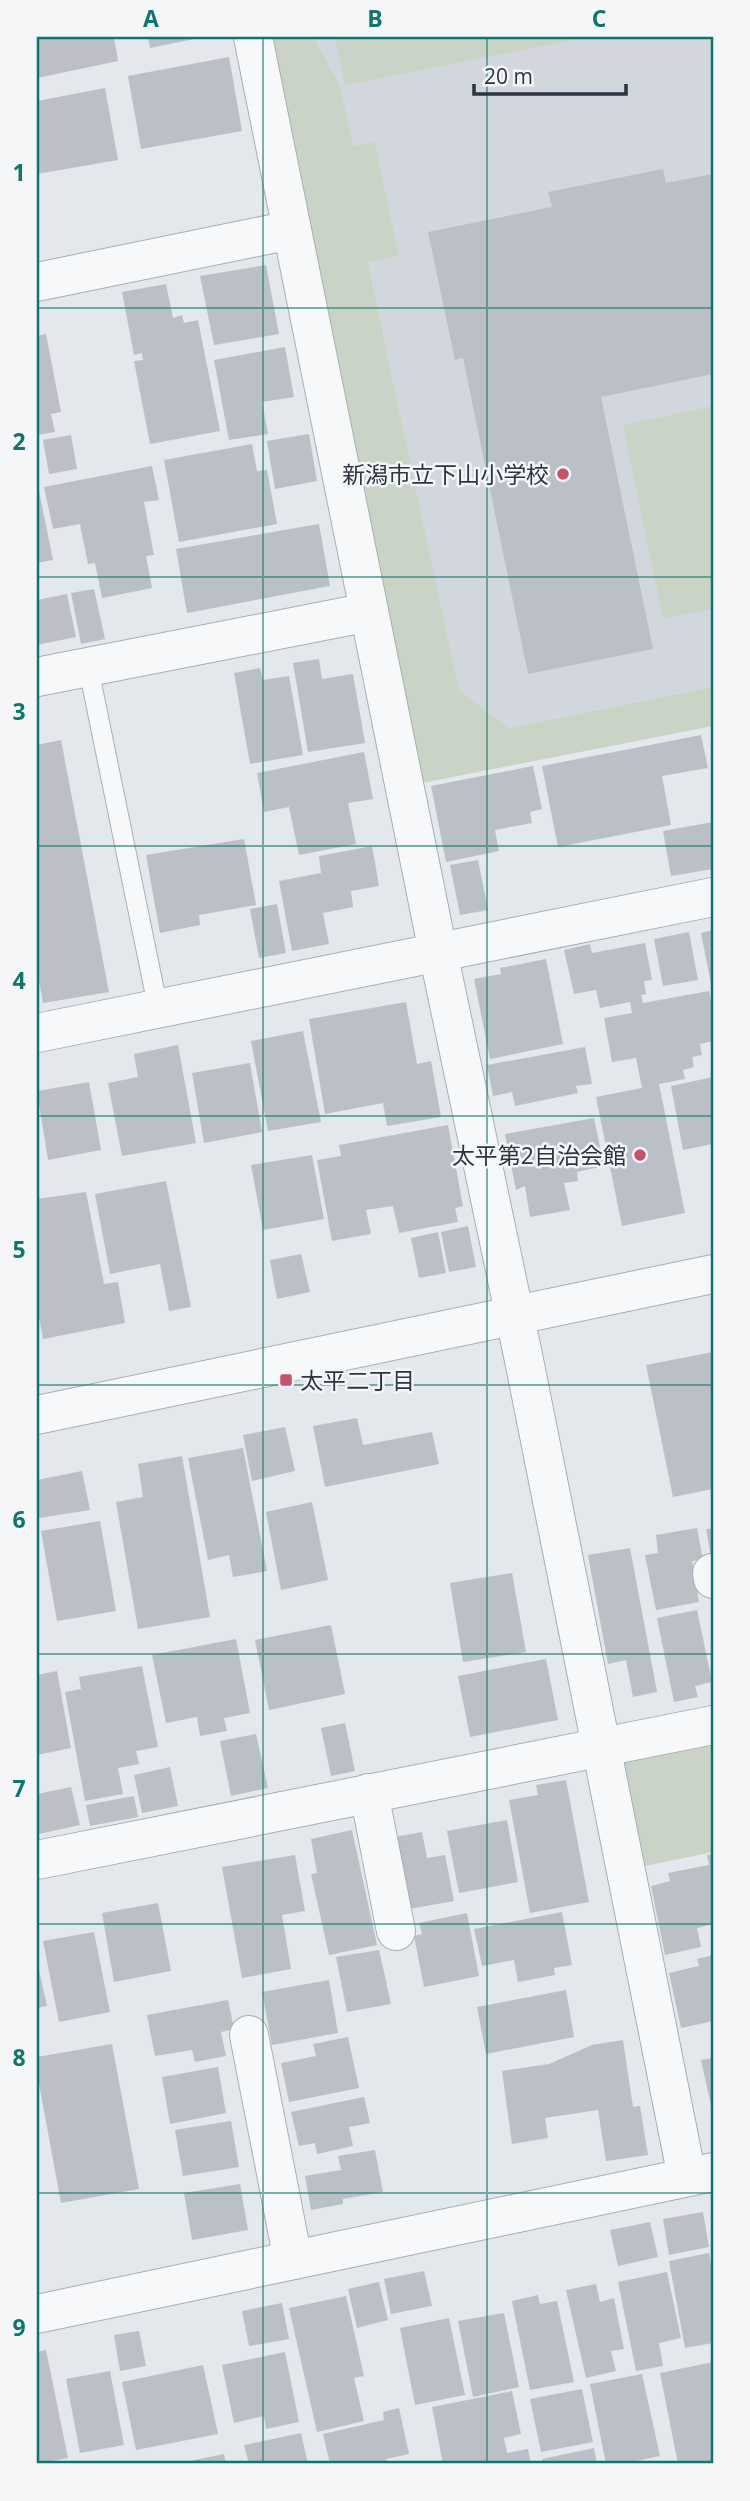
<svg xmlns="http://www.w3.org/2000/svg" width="750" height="2501" font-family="'Open Sans','Noto Sans JP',sans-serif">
<rect width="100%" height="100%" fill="#e4e7eb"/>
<!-- built -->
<polygon fill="#d2d6dd" points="314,37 713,37 713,687 509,728 459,692 368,261 399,256 375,142 353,145 341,88"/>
<!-- green -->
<g fill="#cad4c6">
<polygon points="268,37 314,37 341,88 353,145 375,142 399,256 368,262 459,691 509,728 713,687 713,726 417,784"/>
<polygon points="335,37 588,37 345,85"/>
<polygon points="713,406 713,609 663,619 623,425"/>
<polygon points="713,1744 713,1852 635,1868 613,1764"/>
</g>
<!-- building -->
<g fill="#bbc0c7">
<polygon points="37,37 114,37 118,61 37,78"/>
<polygon points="148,37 199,37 199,38 150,48"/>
<polygon points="229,57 242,131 141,149 128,76"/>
<polygon points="105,88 118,160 37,174 37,101"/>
<polygon points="663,169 666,183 713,174 713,374 601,397 653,649 528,674 463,358 455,360 428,232 552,207 548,192"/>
<polygon points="266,265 279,334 214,345 200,276"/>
<polygon points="166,284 173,318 182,315 184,323 198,320 220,431 150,444 134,361 143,360 142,353 134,355 122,292"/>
<polygon points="46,334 61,412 51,414 55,432 37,435 37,336"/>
<polygon points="285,347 294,397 262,402 268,434 229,440 214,360"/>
<polygon points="309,434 317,481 275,489 267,441"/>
<polygon points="71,435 77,469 49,474 43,440"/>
<polygon points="252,444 257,471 267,470 277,524 179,542 164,460"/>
<polygon points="152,466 159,500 144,502 154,555 146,556 152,588 102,598 95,563 88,564 80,524 53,529 44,487"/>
<polygon points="37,491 39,491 53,560 37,563"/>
<polygon points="319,524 330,586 187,613 176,549"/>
<polygon points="94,589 105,639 81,644 71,593"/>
<polygon points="67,594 76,637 37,645 37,600"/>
<polygon points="319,659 322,679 353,674 365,743 308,752 293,663"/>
<polygon points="260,668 263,680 289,676 303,755 250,764 234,673"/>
<polygon points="701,735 708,768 662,776 671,825 558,847 542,766"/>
<polygon points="61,740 109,992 43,1003 37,970 37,745"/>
<polygon points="364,752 373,799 348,803 356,844 299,855 289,807 264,812 257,773"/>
<polygon points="533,766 542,809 530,812 532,823 495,830 499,851 446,862 431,786"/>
<polygon points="713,822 713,869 671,876 663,831"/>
<polygon points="244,839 256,905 199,915 200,925 160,933 146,855"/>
<polygon points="372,846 379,886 351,891 353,907 323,913 329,944 292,951 279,881 321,873 319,856"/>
<polygon points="478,860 488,910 460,915 450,865"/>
<polygon points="277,904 286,953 259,958 250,909"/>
<polygon points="713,930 713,989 712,989 701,933"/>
<polygon points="689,932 698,980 663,986 654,939"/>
<polygon points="645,943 652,980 644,981 646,994 641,995 643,1003 709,991 713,1013 713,1041 700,1044 702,1055 692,1057 694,1067 683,1070 685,1079 659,1084 685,1213 622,1226 596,1097 642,1088 636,1058 612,1062 604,1018 632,1013 630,1002 600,1008 596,990 574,994 564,950 590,944 592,953"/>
<polygon points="546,959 563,1044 490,1059 474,979 501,974 500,968"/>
<polygon points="406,1002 417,1064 431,1061 441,1117 387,1126 383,1103 325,1114 309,1019"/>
<polygon points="303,1031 321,1122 268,1131 251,1041"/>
<polygon points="178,1045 196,1143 122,1156 108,1083 138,1077 134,1054"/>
<polygon points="585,1047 592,1084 576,1086 578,1093 515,1106 512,1092 493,1096 487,1065"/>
<polygon points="250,1063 262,1132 204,1143 192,1073"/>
<polygon points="713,1077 713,1144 683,1150 671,1086"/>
<polygon points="89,1082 101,1150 48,1160 37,1091"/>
<polygon points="594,1118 604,1166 577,1172 578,1181 564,1183 570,1210 530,1217 525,1186 516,1190 505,1134"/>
<polygon points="448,1125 463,1206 455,1208 458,1222 399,1233 393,1206 366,1210 371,1234 332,1241 317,1160 341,1156 339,1145"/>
<polygon points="312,1155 324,1219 263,1230 251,1165"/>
<polygon points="166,1181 191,1307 169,1311 160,1264 110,1274 95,1194"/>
<polygon points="86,1192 104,1284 118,1282 125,1323 43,1339 37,1306 37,1199"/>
<polygon points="468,1226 476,1267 449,1272 441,1232"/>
<polygon points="438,1232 446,1273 419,1278 411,1238"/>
<polygon points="301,1254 310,1292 277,1299 270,1260"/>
<polygon points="713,1352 713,1489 673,1497 646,1365"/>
<polygon points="357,1418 363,1445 432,1432 439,1464 325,1487 313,1426"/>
<polygon points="285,1427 295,1471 252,1481 243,1435"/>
<polygon points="243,1448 267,1571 233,1577 229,1555 208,1560 188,1458"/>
<polygon points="182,1456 210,1617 138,1629 116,1502 143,1497 138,1464"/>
<polygon points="82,1471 90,1510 39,1518 37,1480"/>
<polygon points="312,1502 328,1580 281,1590 266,1512"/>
<polygon points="100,1521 116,1611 57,1621 41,1531"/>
<polygon points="697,1528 703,1560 692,1561 699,1602 656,1610 645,1555 658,1553 656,1535"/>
<polygon points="713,1528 713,1563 712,1563 706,1529"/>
<polygon points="630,1548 657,1692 633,1697 626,1660 608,1664 588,1555"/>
<polygon points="512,1573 526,1652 463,1662 450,1583"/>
<polygon points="697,1610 712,1682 695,1686 698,1697 674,1702 657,1618"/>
<polygon points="331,1625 345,1694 269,1710 255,1640"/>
<polygon points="236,1639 250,1713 224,1718 227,1731 200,1736 197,1717 166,1723 152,1655"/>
<polygon points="546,1659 558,1720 470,1737 458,1676"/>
<polygon points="142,1666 158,1747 136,1751 139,1764 118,1768 123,1794 85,1801 65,1692 81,1689 79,1677"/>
<polygon points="57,1671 71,1748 37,1755 37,1675"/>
<polygon points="345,1723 355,1771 331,1776 321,1728"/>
<polygon points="256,1734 268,1788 231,1796 220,1741"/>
<polygon points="170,1767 178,1806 142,1813 134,1775"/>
<polygon points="566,1780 589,1902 530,1913 509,1800 538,1795 536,1785"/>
<polygon points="71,1787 80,1825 39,1834 37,1794"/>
<polygon points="134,1796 138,1817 90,1826 86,1805"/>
<polygon points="507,1820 518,1882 459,1893 447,1831"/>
<polygon points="352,1830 377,1945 329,1955 311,1874 317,1873 311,1839"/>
<polygon points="422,1832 427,1858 445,1855 454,1901 409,1909 394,1837"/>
<polygon points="713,1854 713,1924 697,1928 701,1947 665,1955 651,1886 670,1881 668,1873 709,1865 707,1855"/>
<polygon points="295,1855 305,1911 282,1915 291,1969 242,1978 222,1867"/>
<polygon points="158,1903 171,1971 114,1982 102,1913"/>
<polygon points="562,1912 572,1965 554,1968 555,1975 518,1982 514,1960 482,1966 474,1929"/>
<polygon points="467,1913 479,1976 424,1987 414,1936 422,1934 419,1923"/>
<polygon points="94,1932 110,2012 59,2022 43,1941"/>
<polygon points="379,1950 391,2004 347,2012 336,1957"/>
<polygon points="713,1955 713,2021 681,2028 669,1973 699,1966 697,1959"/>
<polygon points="37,1961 47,2006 37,2008"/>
<polygon points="329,1980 338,2033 272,2045 262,1992"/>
<polygon points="566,1990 574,2037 486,2054 477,2007"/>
<polygon points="228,2000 234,2029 221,2032 226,2056 195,2062 192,2050 155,2056 147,2015"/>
<polygon points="348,2037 359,2088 289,2102 281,2063 316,2056 313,2044"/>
<polygon points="623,2040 633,2107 640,2106 648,2155 606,2161 598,2110 545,2118 548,2138 512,2144 502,2071 549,2064 592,2045"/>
<polygon points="112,2044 139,2189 61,2203 37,2073 37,2057"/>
<polygon points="713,2058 713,2110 712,2110 701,2060"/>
<polygon points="218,2067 226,2113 170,2124 162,2077"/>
<polygon points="364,2097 370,2123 349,2127 353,2146 317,2154 315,2143 299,2146 291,2112"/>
<polygon points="231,2121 239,2167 183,2176 175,2130"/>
<polygon points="375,2150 383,2192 343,2199 343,2204 311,2210 305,2176 341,2170 338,2156"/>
<polygon points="240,2184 248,2230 192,2240 184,2193"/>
<polygon points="703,2212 709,2247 669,2255 663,2219"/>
<polygon points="650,2222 658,2257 618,2266 610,2230"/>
<polygon points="709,2253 713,2278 713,2343 685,2348 669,2261"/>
<polygon points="424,2271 432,2306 391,2314 384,2279"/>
<polygon points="667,2272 681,2338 659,2343 663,2366 636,2371 618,2282"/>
<polygon points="379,2282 388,2320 357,2328 348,2289"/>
<polygon points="596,2284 600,2302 614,2298 624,2349 611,2351 616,2371 586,2378 566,2290"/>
<polygon points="538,2295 540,2304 557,2301 574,2382 530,2390 512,2301"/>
<polygon points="346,2296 364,2376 354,2378 364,2421 317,2432 289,2308"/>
<polygon points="282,2303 289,2339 249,2346 242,2311"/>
<polygon points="504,2313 519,2387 473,2397 458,2321"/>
<polygon points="449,2318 465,2395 415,2405 400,2328"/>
<polygon points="139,2331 146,2366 120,2371 114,2335"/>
<polygon points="46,2350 68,2458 37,2464 37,2352"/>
<polygon points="285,2352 299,2422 266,2429 264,2416 234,2423 222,2365"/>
<polygon points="713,2362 713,2462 678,2464 660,2373"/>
<polygon points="203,2365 218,2434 136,2450 122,2382"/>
<polygon points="110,2371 124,2445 80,2453 66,2379"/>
<polygon points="642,2374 660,2456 621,2464 606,2464 590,2384"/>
<polygon points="582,2389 593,2442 541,2452 530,2399"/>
<polygon points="512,2391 521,2434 504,2438 507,2453 528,2449 531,2464 443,2464 432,2407"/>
<polygon points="399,2408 409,2454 386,2459 387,2464 330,2464 323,2434 384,2420 383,2412"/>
<polygon points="301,2433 308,2464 249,2464 244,2445"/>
<polygon points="594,2448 597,2464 544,2464 542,2459"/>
<polygon points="224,2454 226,2464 181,2464 180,2463"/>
</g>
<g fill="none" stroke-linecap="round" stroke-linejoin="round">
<!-- service casing -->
<g stroke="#a9aeb5" stroke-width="21">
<polyline id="service" points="88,666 158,1008"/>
</g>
<!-- minor casing -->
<g stroke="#a9aeb5" stroke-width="40">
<g id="minor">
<polyline points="253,37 438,952 524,1360 687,2177"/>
<polyline points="37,282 291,230"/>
<polyline points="37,677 369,612"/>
<polyline points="37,1033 713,897"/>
<polyline points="712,1573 713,1579"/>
<polyline points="369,1793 396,1931"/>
<polyline points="37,1860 713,1725"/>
<polyline points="249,2035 293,2260"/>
<polyline points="37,2314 713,2172"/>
</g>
</g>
<!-- tertiary casing -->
<g stroke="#a9aeb5" stroke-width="40">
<polyline id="tertiary" points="37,1415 713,1274"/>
</g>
<!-- service -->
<use href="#service" stroke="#f6f8f9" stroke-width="19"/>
<!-- minor -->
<use href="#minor" stroke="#f6f8f9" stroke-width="38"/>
<!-- tertiary -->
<use href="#tertiary" stroke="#f6f8f9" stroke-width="38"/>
</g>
<!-- grid -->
<path fill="none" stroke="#0f766e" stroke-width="2" stroke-opacity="0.55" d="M 263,37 L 263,2464M 487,37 L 487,2464M 37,308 L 713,308M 37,577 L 713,577M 37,846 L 713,846M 37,1116 L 713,1116M 37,1385 L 713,1385M 37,1654 L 713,1654M 37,1924 L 713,1924M 37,2193 L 713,2193"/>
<!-- markers -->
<g fill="#c65369" stroke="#f4f6f8" stroke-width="2.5">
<circle cx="563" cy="474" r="7"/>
<circle cx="640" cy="1155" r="7"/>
<rect x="279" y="1373" width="14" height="14" rx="3.5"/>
</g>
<g text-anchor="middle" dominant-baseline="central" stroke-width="5" stroke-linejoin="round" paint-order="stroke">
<!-- poi labels -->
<g font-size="23" fill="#2d3542" stroke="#f4f6f8" text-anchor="end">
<text x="549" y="474">新潟市立下山小学校</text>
<text x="626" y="1155">太平第2自治会館</text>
<text x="300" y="1380" text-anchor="start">太平二丁目</text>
</g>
</g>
<!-- border -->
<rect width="750" height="2501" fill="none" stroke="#f4f6f8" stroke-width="77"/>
<!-- scale -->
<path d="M474 84v10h152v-10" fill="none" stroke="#2d3542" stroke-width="3.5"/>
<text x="484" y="84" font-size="21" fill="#2d3542" stroke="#f4f6f8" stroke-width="5" paint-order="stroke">20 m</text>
<rect x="38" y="38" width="674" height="2424" fill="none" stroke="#0f766e" stroke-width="2.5"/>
<g font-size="23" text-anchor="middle" font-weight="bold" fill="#0f766e">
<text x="151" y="27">A</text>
<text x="375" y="27">B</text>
<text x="599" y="27">C</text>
<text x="19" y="181">1</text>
<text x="19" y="450">2</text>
<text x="19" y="720">3</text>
<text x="19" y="989">4</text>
<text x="19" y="1258">5</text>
<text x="19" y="1528">6</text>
<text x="19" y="1797">7</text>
<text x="19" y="2066">8</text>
<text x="19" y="2336">9</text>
</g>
</svg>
